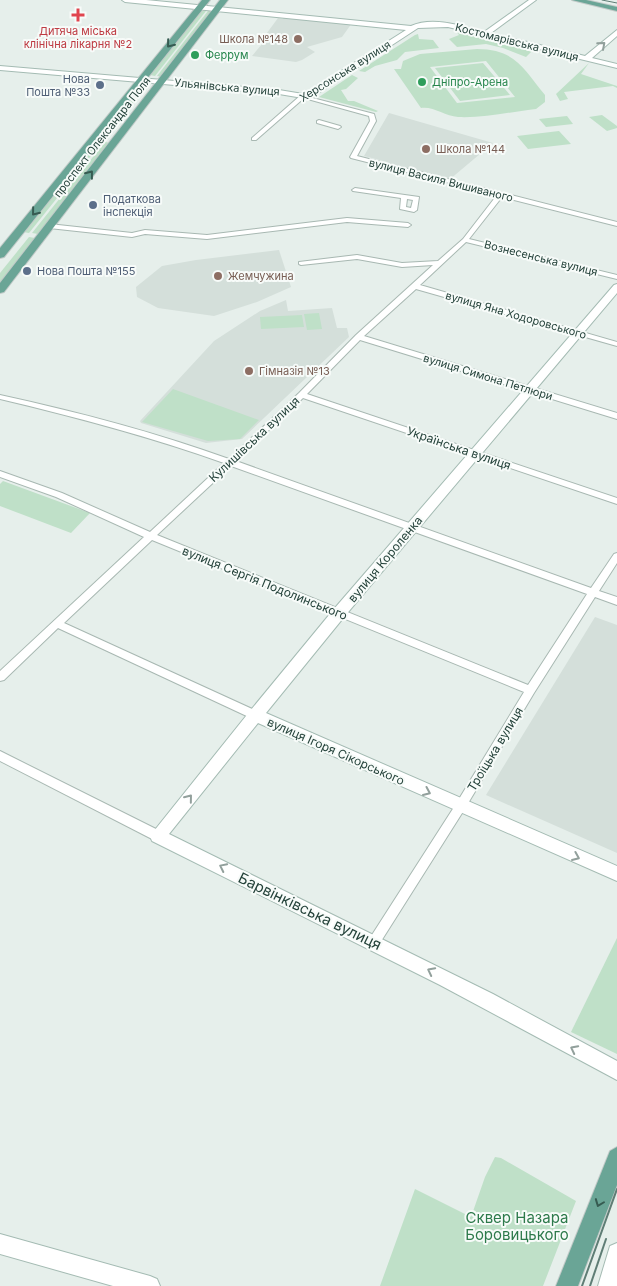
<svg xmlns="http://www.w3.org/2000/svg" width="617" height="1286" font-family="Inter,sans-serif">
<rect width="100%" height="100%" fill="#e6efeb"/>
<!-- built -->
<g fill="#d4dfda">
<polygon points="284,16 352,23 342,37 307,47 315,52 302,60 296,62 252,56 262,44 261,41 278,18 283,19"/>
<polygon points="389,113 493,143 449,180 389,165 387,162 364,156"/>
<polygon points="279,250 291,287 257,302 214,316 158,308 137,297 136,287 162,266 196,260"/>
<polygon points="286,300 288,311 332,308 337,328 347,328 349,337 242,439 206,443 141,423 140,421 214,341 260,311"/>
<polygon points="595,617 617,625 617,853 486,795"/>
</g>
<!-- green -->
<g fill="#bfe0c8" fill-rule="evenodd">
<polygon points="201,10 206,11 155,76 150,75"/>
<polygon points="208,11 212,11 162,77 157,76"/>
<polygon points="456,31 533,50 526,57 503,48 486,44 457,47 449,39 459,35"/>
<polygon points="418,34 419,39 433,40 439,48 405,52 397,60 375,66 365,72 359,71 415,35"/>
<path d="M 477,49 C 515,49 523,68 545,95 L 545,102 L 536,109 L 528,110 C 505,113 481,118 458,117 C 445,116 433,106 421,108 L 394,69 L 401,69 L 403,61 L 420,54 ZM 486,61 L 515,97 L 457,103 L 430,67 Z"/>
<polygon points="483,63 510,95 460,101 435,68"/>
<polygon points="589,63 581,74 617,86 617,88 613,86 564,92 568,99 560,101 556,94"/>
<polygon points="352,75 358,78 346,89 341,90 348,101 354,101 378,111 376,112 319,97"/>
<polygon points="140,87 145,88 103,141 98,140"/>
<polygon points="602,115 617,126 617,128 607,131 589,117"/>
<polygon points="567,116 573,124 546,127 539,119"/>
<polygon points="559,131 571,144 528,149 517,136"/>
<polygon points="97,141 102,142 29,233 23,232"/>
<polygon points="105,142 111,143 38,234 32,233"/>
<polygon points="29,237 35,238 0,283 0,273"/>
<polygon points="319,313 322,329 307,330 304,314"/>
<polygon points="302,315 304,327 261,329 260,317"/>
<polygon points="173,389 259,420 240,439 208,441 142,422"/>
<polygon points="3,481 90,513 71,533 0,506 0,484"/>
<polygon points="617,938 617,1054 571,1032"/>
<polygon points="495,1157 501,1158 576,1201 543,1286 380,1286 415,1189 471,1217 485,1177"/>
</g>
<g fill="none" stroke-linecap="round" stroke-linejoin="round">
<!-- street casing -->
<g stroke="#a8b8b2" stroke-width="2">
<g id="street">
<path d="M 301,95 L 374,114 L 376,121 L 357,156 L 617,222 L 617,226 L 502,197 L 469,239 L 617,275 L 617,279 L 466,242 L 420,285 L 617,342 L 617,346 L 416,289 L 364,336 L 617,413 L 617,419 L 360,340 L 307,394 L 617,498 L 617,504 L 303,398 L 236,461 L 591,588 L 614,554 L 617,553 L 617,563 L 599,591 L 617,597 L 617,605 L 595,597 L 534,693 L 464,810 L 378,946 L 374,948 L 370,946 L 368,942 L 370,938 L 456,804 L 524,692 L 152,540 L 64,623 L 259,712 L 260,715 L 259,718 L 255,719 L 251,718 L 58,628 L 4,680 L 0,681 L 0,671 L 144,537 L 56,497 L 0,477 L 0,471 L 62,493 L 150,532 L 224,463 C 151,437 76,417 0,399 L 0,395 C 78,412 154,432 229,459 L 299,393 L 356,335 L 433,265 L 402,267 L 357,259 L 301,265 L 299,264 L 299,262 L 357,255 L 402,263 L 438,261 L 463,239 L 497,195 L 351,158 L 350,157 L 370,121 L 369,116 L 304,98 L 256,140 L 252,140 L 252,138 ZM 231,466 L 587,594 L 528,685 L 157,535 Z"/>
<polygon points="319,120 340,126 341,127 338,129 317,123 317,121"/>
<path d="M 355,188 L 419,197 L 417,210 L 414,212 L 400,209 L 401,198 L 353,191 L 352,190 ZM 407,199 L 413,200 L 411,208 L 406,207 Z"/>
<polygon points="347,218 408,223 411,225 408,227 347,222 207,239 145,234 132,237 49,228 46,226 49,224 132,233 145,230 207,235"/>
<polygon points="0,751 162,832 164,836 162,840 158,841 154,840 0,761"/>
</g>
</g>
<!-- secondary casing -->
<g stroke="#a4bbb3" stroke-width="2">
<g id="secondary">
<path d="M 122,0 L 146,0 L 411,26 C 433,16 462,26 484,32 L 529,0 L 536,0 L 491,33 L 585,56 L 617,30 L 617,36 L 592,58 L 617,64 L 617,68 L 448,27 L 418,28 L 314,96 L 303,98 L 279,94 L 0,70 L 0,66 L 279,90 L 303,94 L 308,92 L 406,30 L 125,2 Z"/>
<polygon points="617,284 617,293 344,617 266,713 617,866 617,881 258,723 169,834 493,994 617,1061 617,1080 440,985 152,841 150,836 250,711 334,609 614,285"/>
<polygon points="0,1234 150,1276 157,1279 160,1286 113,1286 0,1254"/>
<polygon points="617,1243 617,1286 598,1286 610,1246"/>
</g>
</g>
<!-- primary casing -->
<g stroke="#c2cac8" stroke-width="2">
<g id="primary">
<polygon points="202,0 210,0 4,257 0,258 0,248"/>
<polygon points="220,0 228,0 4,292 0,293 0,283"/>
<polygon points="572,0 586,0 617,7 617,11"/>
<polygon points="617,1147 617,1185 578,1286 556,1286 610,1151"/>
</g>
</g>
<!-- street -->
<use href="#street" fill="#fff" fill-rule="evenodd"/>
<!-- secondary -->
<use href="#secondary" fill="#fff" fill-rule="evenodd"/>
<!-- primary -->
<use href="#primary" fill="#6aa596" fill-rule="evenodd"/>
<!-- tram-far1 -->
<polyline stroke="#5f7d75" stroke-width="1" points="602,0 617,3"/>
<!-- tram -->
<g stroke="#5f7d75" stroke-width="2">
<polyline points="582,1286 617,1189"/>
<polyline points="590,1286 606,1239"/>
</g>
</g>
<!-- one-way arrows -->
<defs><path id="oneway-chevron" d="M-2-3.5L2.5 0L-2 3.5" fill="none" stroke-width="1.6" stroke-linecap="round" stroke-linejoin="round" transform="scale(1.25)"/></defs>
<g stroke="#365b51">
<use href="#oneway-chevron" transform="translate(170 44) rotate(129)"/>
<use href="#oneway-chevron" transform="translate(90 174) rotate(-52)"/>
<use href="#oneway-chevron" transform="translate(35 212) rotate(129)"/>
<use href="#oneway-chevron" transform="translate(599 1203) rotate(111)"/>
</g>
<g stroke="#92a09c">
<use href="#oneway-chevron" transform="translate(602 45) rotate(-41)"/>
<use href="#oneway-chevron" transform="translate(427 792) rotate(24)"/>
<use href="#oneway-chevron" transform="translate(189 798) rotate(-51)"/>
<use href="#oneway-chevron" transform="translate(576 857) rotate(23)"/>
<use href="#oneway-chevron" transform="translate(223 867) rotate(-154)"/>
<use href="#oneway-chevron" transform="translate(431 971) rotate(-153)"/>
<use href="#oneway-chevron" transform="translate(574 1049) rotate(-153)"/>
</g>
<!-- markers -->
<path fill="#e0444e" stroke="#f7fbf9" stroke-width="2" d="M75.5 7.5h5v5h5v5h-5v5h-5v-5h-5v-5h5z"/>
<g fill="#8d6e63" stroke="#f7fbf9" stroke-width="2">
<circle cx="298" cy="39" r="5"/>
<circle cx="426" cy="149" r="5"/>
<circle cx="218" cy="276" r="5"/>
<circle cx="249" cy="371" r="5"/>
</g>
<g fill="#2e9e5b" stroke="#f7fbf9" stroke-width="2">
<circle cx="195" cy="55" r="5"/>
<circle cx="422" cy="82" r="5"/>
</g>
<g fill="#5c6f8a" stroke="#f7fbf9" stroke-width="2">
<circle cx="100" cy="85" r="5"/>
<circle cx="93" cy="205" r="5"/>
<circle cx="27" cy="271" r="5"/>
</g>
<g text-anchor="middle" dominant-baseline="central" stroke-width="4" stroke-linejoin="round" paint-order="stroke">
<!-- far-health labels -->
<g font-size="11" fill="#be3a42" stroke="#f7fbf9">
<text x="78" y="31">Дитяча міська<tspan x="78" dy="13">клінічна лікарня №2</tspan></text>
</g>
<!-- far-education labels -->
<g font-size="11" fill="#785e54" stroke="#f7fbf9" text-anchor="start">
<text x="288" y="39" text-anchor="end">Школа №148</text>
<text x="436" y="149">Школа №144</text>
<text x="228" y="276">Жемчужина</text>
<text x="259" y="371">Гімназія №13</text>
</g>
<!-- far-street labels -->
<g font-size="11" fill="#24423a" stroke="#f7fbf9">
<text transform="translate(517 42) rotate(14)">Костомарівська вулиця</text>
<text transform="translate(345 71) rotate(-32)">Херсонська вулиця</text>
<text transform="translate(227 87) rotate(5)">Ульянівська вулиця</text>
<text transform="translate(102 137) rotate(-52)">проспект Олександра Поля</text>
<text transform="translate(441 180) rotate(14)">вулиця Василя Вишиваного</text>
<text transform="translate(541 258) rotate(14)">Вознесенська вулиця</text>
<text transform="translate(516 315) rotate(16)">вулиця Яна Ходоровського</text>
<text transform="translate(488 377) rotate(17)">вулиця Симона Петлюри</text>
</g>
<!-- far-leisure labels -->
<g font-size="11" fill="#27864d" stroke="#f7fbf9" text-anchor="start">
<text x="205" y="55">Феррум</text>
<text x="432" y="82">Дніпро-Арена</text>
</g>
<!-- far-service labels -->
<g font-size="11" fill="#4e5e75" stroke="#f7fbf9" text-anchor="start">
<text x="90" y="79" text-anchor="end">Нова<tspan x="90" dy="13">Пошта №33</tspan></text>
<text x="103" y="199">Податкова<tspan x="103" dy="13">інспекція</tspan></text>
<text x="37" y="271">Нова Пошта №155</text>
</g>
<!-- street labels -->
<g font-size="12" fill="#24423a" stroke="#f7fbf9">
<text transform="translate(254 439) rotate(-43)">Кулишівська вулиця</text>
<text transform="translate(459 448) rotate(19)">Українська вулиця</text>
<text transform="translate(385 559) rotate(-50)">вулиця Короленка</text>
<text transform="translate(265 583) rotate(22)">вулиця Сергія Подолинського</text>
<text transform="translate(495 749) rotate(-59)">Троїцька вулиця</text>
<text transform="translate(336 751) rotate(24)">вулиця Ігоря Сікорського</text>
</g>
<!-- near-street labels -->
<g font-size="15" fill="#24423a" stroke="#f7fbf9">
<text transform="translate(310 911) rotate(26)">Барвінківська вулиця</text>
</g>
<!-- near-park labels -->
<g font-size="15" fill="#2d7a4b" stroke="#f7fbf9">
<text x="517" y="1217">Сквер Назара<tspan x="517" dy="17">Боровицького</tspan></text>
</g>
</g>
</svg>
